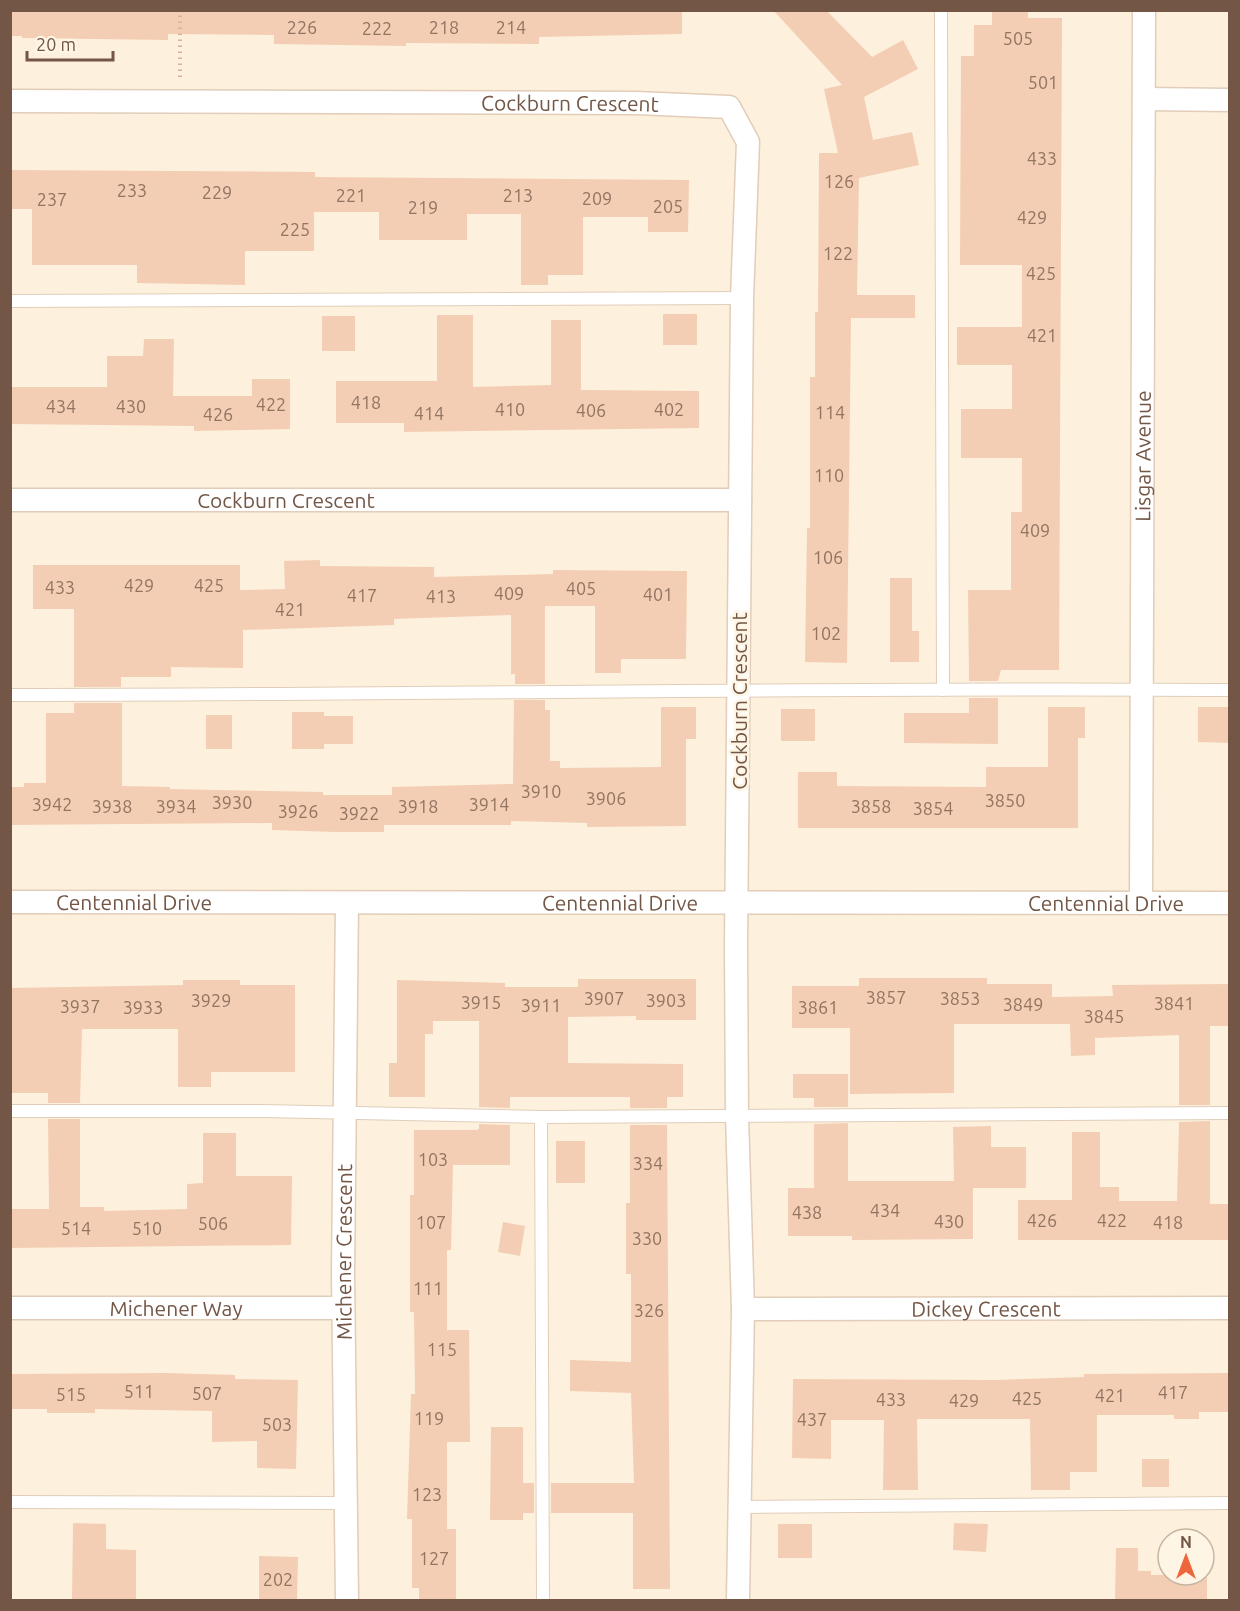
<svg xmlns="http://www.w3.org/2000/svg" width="1240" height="1611" font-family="Ubuntu,sans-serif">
<rect width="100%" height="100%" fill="#fdf1dd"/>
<!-- building -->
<g fill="#f3ceb4">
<polygon points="10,10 682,10 682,34 539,37 539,44 406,43 406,46 274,44 274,35 168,34 168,40 22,38 22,36 10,36"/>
<polygon points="773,10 826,10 872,57 903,40 918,69 864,97 873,140 912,132 919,165 859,178 857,295 915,295 915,318 851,318 847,663 805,662 807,528 810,528 810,377 815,377 815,312 818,312 819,153 838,153 824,89 842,85"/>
<polygon points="992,10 1028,10 1028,18 1062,18 1059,670 1001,670 998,681 969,681 968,590 1011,590 1011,512 1022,512 1022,458 961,458 961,409 1012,409 1012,365 957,365 957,327 1022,327 1022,265 960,265 961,56 974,56 974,25 992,25"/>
<polygon points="10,170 315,172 315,177 689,180 688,232 648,232 648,217 583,217 583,275 548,275 548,285 521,285 521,214 467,214 467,240 379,240 379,212 314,212 314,251 245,251 245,285 137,283 137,265 32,265 32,209 10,209"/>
<rect x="663" y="314" width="34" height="31"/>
<polygon points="437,315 473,315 473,387 551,385 551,320 581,320 581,390 699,391 699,428 404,432 404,423 336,423 336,381 437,381"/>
<rect x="322" y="316" width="33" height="35"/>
<polygon points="144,339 174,339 173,396 252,396 252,379 290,379 290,429 194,431 194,426 10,424 10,387 107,387 107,356 143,356"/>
<polygon points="320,560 320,566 434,567 434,577 553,574 553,570 687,571 686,659 621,659 621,673 595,673 595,606 545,606 545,684 515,684 515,674 511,674 511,615 394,619 394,625 243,630 243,668 171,667 171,677 121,677 121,687 74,687 74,609 33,609 33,565 240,565 240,590 285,589 284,561"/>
<polygon points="890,578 912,578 912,631 919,631 919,662 890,662"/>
<polygon points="969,698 998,698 998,744 904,743 904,713 969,713"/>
<polygon points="514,700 545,700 545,710 550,710 550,761 560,761 560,768 661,767 661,707 696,707 696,739 686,739 686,826 587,827 587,823 511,821 511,825 384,825 384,832 335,832 272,830 272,823 10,825 10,787 24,787 24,783 46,783 46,713 74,713 74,703 122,703 122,786 170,787 170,789 323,792 323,795 392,795 392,787 513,784"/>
<polygon points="1048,707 1085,707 1085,738 1078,738 1078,828 798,828 798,772 837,772 837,786 986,787 986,767 1048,767"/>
<polygon points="1198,707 1230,707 1230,743 1198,742"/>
<rect x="781" y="709" width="34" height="32"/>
<polygon points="292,712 324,712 324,716 353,716 353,744 324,744 324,749 292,749"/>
<rect x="206" y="715" width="26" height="34"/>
<polygon points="859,978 987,978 987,984 1052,984 1052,997 1113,996 1112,985 1230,984 1230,1026 1210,1026 1210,1105 1179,1105 1179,1035 1095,1038 1095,1055 1071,1056 1070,1024 954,1024 954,1093 850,1094 850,1028 792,1028 792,986 859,986"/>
<polygon points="578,979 696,979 696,1020 636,1020 636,1016 568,1017 568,1063 683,1064 683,1097 667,1097 667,1108 630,1108 630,1097 510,1097 510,1108 479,1107 479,1021 433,1021 433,1034 425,1034 425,1097 389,1097 389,1063 397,1063 397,980 505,983 505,987 578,987"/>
<polygon points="183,980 240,980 240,985 295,985 295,1072 211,1072 211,1087 178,1087 178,1029 82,1029 80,1103 48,1103 48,1093 10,1093 10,988 183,985"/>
<polygon points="793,1074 848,1074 848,1107 814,1107 814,1098 793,1098"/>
<polygon points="48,1119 80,1119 80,1207 104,1207 104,1211 187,1209 187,1184 203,1183 203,1133 236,1133 236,1176 292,1176 291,1245 10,1248 10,1209 49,1209"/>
<polygon points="1210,1121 1210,1204 1230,1204 1230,1240 1018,1240 1018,1200 1072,1200 1072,1132 1100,1132 1100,1187 1119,1187 1119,1201 1177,1201 1179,1122"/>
<polygon points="848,1123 848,1181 954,1181 953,1127 991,1126 991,1147 1026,1147 1026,1188 973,1188 973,1239 852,1240 852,1236 788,1236 788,1188 814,1188 814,1124"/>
<polygon points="479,1124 510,1125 510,1165 453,1165 451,1250 447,1250 447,1330 469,1330 470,1442 447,1442 447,1529 456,1529 456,1600 419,1600 419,1588 412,1588 412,1519 407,1519 411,1394 415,1394 414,1312 410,1312 410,1195 414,1195 414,1130 476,1130 479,1129"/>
<polygon points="630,1125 667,1125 670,1589 633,1589 633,1513 551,1513 551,1483 634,1483 631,1393 570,1391 570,1360 631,1362 631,1274 626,1274 626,1203 630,1203"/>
<rect x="556" y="1141" width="29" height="42"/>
<polygon points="503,1222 525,1226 520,1256 498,1252"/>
<polygon points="166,1373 235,1375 235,1379 298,1380 296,1469 257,1468 257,1441 212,1442 212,1411 95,1409 95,1413 47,1413 47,1409 10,1409 10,1374"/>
<polygon points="1230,1373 1230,1412 1199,1412 1199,1419 1174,1419 1174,1415 1097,1415 1097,1472 1070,1472 1070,1490 1031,1490 1030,1419 917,1419 918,1490 883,1490 884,1420 831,1420 831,1459 792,1458 793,1379 996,1380 1084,1377 1084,1374"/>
<polygon points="491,1427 523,1427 523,1483 534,1483 534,1513 523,1513 523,1520 490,1520"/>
<rect x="1142" y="1459" width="27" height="28"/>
<polygon points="73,1523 106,1524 106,1549 136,1550 136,1600 72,1600"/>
<polygon points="954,1523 988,1524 986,1552 953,1550"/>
<rect x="778" y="1524" width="34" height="34"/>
<polygon points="1116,1548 1138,1548 1138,1571 1151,1571 1151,1575 1207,1575 1207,1600 1115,1600"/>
<polygon points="259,1556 298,1557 297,1600 259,1600"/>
</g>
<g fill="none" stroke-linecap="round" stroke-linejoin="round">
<!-- service casing -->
<g stroke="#e1cdb9" stroke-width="14">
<g id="service">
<polyline points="941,10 943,690"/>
<polyline points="10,301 742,298"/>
<path d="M 10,695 C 417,695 823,687 1230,690"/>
<polyline points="10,1111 264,1111 541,1117 1230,1113"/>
<polyline points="541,1117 543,1600"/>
<polyline points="10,1502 346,1503"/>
<polyline points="742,1507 1230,1503"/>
</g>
</g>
<!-- minor casing -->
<g stroke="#e1cdb9" stroke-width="25">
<g id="minor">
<polyline points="1144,99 1230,100"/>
<path id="s1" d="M 10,101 L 636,103 L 729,107 L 748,142 L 742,298 L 736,946 L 737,1116 L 743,1309 L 738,1600"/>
<path id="s2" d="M 10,500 L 740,500"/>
<path id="s3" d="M 10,902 L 1230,903"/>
<path id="s4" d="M 1141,903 L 1144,10"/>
<path id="s5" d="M 10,1308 L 343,1308"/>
<path id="s6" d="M 743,1309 L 1230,1308"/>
<path id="s7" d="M 347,1600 L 343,1274 L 347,903"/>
</g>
</g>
<!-- path -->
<polyline stroke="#d7b198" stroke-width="4" stroke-dasharray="1.5 4.5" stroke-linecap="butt" points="180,77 180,10"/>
<!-- service -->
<use href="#service" stroke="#fff" stroke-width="12"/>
<!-- minor -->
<use href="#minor" stroke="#fff" stroke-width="22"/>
</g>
<g text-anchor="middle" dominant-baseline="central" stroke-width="5" stroke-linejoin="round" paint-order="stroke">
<!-- number labels -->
<g font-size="18" fill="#937461">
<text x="302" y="27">226</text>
<text x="444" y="27">218</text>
<text x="511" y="27">214</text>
<text x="377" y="28">222</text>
<text x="1018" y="38">505</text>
<text x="1043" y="82">501</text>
<text x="1042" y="158">433</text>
<text x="839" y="181">126</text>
<text x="132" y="190">233</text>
<text x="217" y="192">229</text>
<text x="351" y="195">221</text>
<text x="518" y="195">213</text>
<text x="597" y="198">209</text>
<text x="52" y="199">237</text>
<text x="668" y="206">205</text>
<text x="423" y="207">219</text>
<text x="1032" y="217">429</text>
<text x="295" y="229">225</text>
<text x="838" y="253">122</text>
<text x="1041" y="273">425</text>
<text x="1042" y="335">421</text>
<text x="366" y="402">418</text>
<text x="271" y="404">422</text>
<text x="61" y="406">434</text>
<text x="131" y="406">430</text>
<text x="510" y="409">410</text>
<text x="669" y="409">402</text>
<text x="591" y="410">406</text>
<text x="830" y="412">114</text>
<text x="429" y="413">414</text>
<text x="218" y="414">426</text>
<text x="829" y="475">110</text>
<text x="1035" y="530">409</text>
<text x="828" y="557">106</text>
<text x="139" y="585">429</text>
<text x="209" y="585">425</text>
<text x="60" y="587">433</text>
<text x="581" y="588">405</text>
<text x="509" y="593">409</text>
<text x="658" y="594">401</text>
<text x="362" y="595">417</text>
<text x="441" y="596">413</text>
<text x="290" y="609">421</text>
<text x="826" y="633">102</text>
<text x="541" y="791">3910</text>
<text x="606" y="798">3906</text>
<text x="1005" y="800">3850</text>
<text x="232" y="802">3930</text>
<text x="52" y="804">3942</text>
<text x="489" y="804">3914</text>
<text x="112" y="806">3938</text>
<text x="176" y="806">3934</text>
<text x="418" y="806">3918</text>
<text x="871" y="806">3858</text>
<text x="933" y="808">3854</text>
<text x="298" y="811">3926</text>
<text x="359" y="813">3922</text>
<text x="886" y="997">3857</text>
<text x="604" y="998">3907</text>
<text x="960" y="998">3853</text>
<text x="211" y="1000">3929</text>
<text x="666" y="1000">3903</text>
<text x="481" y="1002">3915</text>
<text x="1174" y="1003">3841</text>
<text x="1023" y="1004">3849</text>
<text x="541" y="1005">3911</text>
<text x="80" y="1006">3937</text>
<text x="143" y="1007">3933</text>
<text x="818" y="1007">3861</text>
<text x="1104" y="1016">3845</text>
<text x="433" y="1159">103</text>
<text x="648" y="1163">334</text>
<text x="885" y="1210">434</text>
<text x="807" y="1212">438</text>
<text x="1042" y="1220">426</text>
<text x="1112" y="1220">422</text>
<text x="949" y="1221">430</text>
<text x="431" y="1222">107</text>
<text x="1168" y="1222">418</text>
<text x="213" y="1223">506</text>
<text x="76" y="1228">514</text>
<text x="147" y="1228">510</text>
<text x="647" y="1238">330</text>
<text x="428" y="1288">111</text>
<text x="649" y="1310">326</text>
<text x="442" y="1349">115</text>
<text x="139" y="1391">511</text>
<text x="1173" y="1392">417</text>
<text x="207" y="1393">507</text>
<text x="71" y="1394">515</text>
<text x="1110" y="1395">421</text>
<text x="1027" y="1398">425</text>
<text x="891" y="1399">433</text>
<text x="964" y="1400">429</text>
<text x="429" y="1418">119</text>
<text x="812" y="1419">437</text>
<text x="277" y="1424">503</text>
<text x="427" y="1494">123</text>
<text x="434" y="1558">127</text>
<text x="278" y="1579">202</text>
</g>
<!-- street labels -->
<g font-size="21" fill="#735645" stroke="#fff5e4">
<text stroke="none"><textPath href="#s1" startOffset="560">Cockburn Crescent</textPath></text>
<text stroke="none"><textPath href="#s4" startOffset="447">Lisgar Avenue</textPath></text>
<text stroke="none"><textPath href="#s2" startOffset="276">Cockburn Crescent</textPath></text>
<text transform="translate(739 701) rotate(-90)">Cockburn Crescent</text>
<text stroke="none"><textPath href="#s3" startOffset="124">Centennial Drive</textPath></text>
<text stroke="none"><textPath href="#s3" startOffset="610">Centennial Drive</textPath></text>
<text stroke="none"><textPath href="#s3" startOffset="1096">Centennial Drive</textPath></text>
<text stroke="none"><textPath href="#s7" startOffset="348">Michener Crescent</textPath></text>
<text stroke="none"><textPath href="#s5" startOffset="166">Michener Way</textPath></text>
<text stroke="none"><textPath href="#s6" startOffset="243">Dickey Crescent</textPath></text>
</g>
</g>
<!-- border -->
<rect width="1240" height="1611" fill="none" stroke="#735645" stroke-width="24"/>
<!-- north arrow -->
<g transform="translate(1186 1557)"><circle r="28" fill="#fff5e4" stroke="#c7b5a4" stroke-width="1.5"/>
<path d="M0-4.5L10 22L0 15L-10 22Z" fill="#ed663c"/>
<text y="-9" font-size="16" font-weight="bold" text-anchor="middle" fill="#735645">N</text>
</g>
<!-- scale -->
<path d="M27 51v9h86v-9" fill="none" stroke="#735645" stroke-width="3"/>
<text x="36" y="51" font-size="18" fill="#735645" stroke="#fff5e4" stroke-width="4.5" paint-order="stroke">20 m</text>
</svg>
